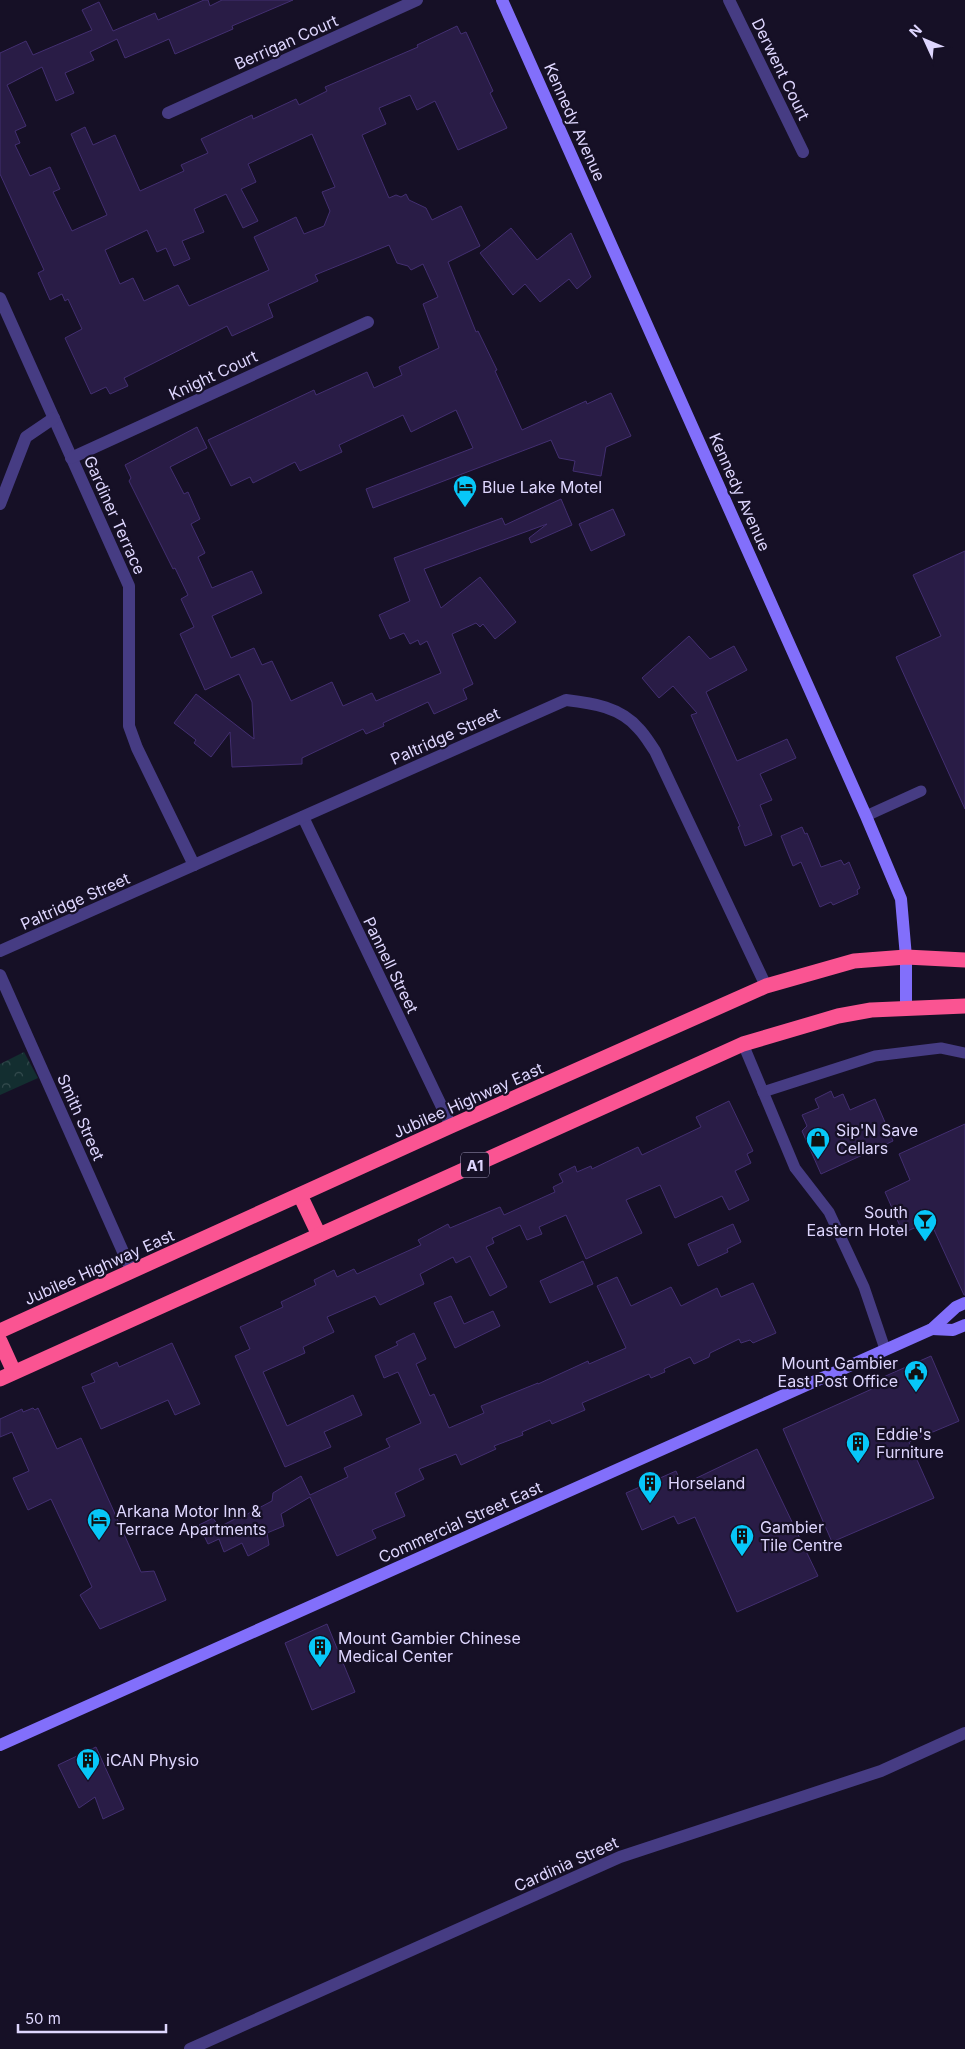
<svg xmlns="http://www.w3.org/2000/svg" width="965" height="2049" font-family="Inter,sans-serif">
<defs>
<pattern id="park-crowns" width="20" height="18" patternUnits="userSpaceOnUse" patternTransform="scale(1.25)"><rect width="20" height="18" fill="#132e30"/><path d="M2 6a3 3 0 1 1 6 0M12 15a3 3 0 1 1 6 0" fill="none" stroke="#354c4f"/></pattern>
</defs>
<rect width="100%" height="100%" fill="#161026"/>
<!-- park -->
<polygon fill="url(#park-crowns)" points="24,1052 38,1078 0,1095 0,1064"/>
<!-- building -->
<g fill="#291c46" stroke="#432f71" fill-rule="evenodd">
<path d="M 204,0 L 208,0 L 210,6 L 222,0 L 293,0 L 232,26 L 233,29 L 175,54 L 169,39 L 125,58 L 117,39 L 90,52 L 94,60 L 65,73 L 74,93 L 56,101 L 42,67 L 7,85 L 26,126 L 15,131 L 20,143 L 15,145 L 30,176 L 50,167 L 60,189 L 53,192 L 72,231 L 107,215 L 71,134 L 85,127 L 93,145 L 115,135 L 140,191 L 184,171 L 181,165 L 208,153 L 201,139 L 252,115 L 253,119 L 296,99 L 299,105 L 327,91 L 325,87 L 418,47 L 417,45 L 457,26 L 461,34 L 466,32 L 493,91 L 490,93 L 507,128 L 458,150 L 435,101 L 417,110 L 410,95 L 379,108 L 386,124 L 362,135 L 389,198 L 396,195 L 401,197 L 406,194 L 409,200 L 426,208 L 432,220 L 461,206 L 480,246 L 448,262 L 476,332 L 478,331 L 497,370 L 495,371 L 522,430 L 586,401 L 587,404 L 611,393 L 631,436 L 606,447 L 601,476 L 573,471 L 575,461 L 559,458 L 551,440 L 373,508 L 366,489 L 473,448 L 456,410 L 411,432 L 403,415 L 339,445 L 342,452 L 300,471 L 295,462 L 253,483 L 250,477 L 231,486 L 208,440 L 314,390 L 316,395 L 367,372 L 374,388 L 402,375 L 399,367 L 439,348 L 423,304 L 438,297 L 423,264 L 411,270 L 408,266 L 397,263 L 389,245 L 315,275 L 318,281 L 268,304 L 273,317 L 232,336 L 227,326 L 124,378 L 128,386 L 110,394 L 106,387 L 91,394 L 65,338 L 82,329 L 68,299 L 65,301 L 62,294 L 50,300 L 38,273 L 44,270 L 0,174 L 0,53 L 26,41 L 33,55 L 92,30 L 82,10 L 99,2 L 113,31 L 155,13 L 158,20 ZM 312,134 L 335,187 L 322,192 L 330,211 L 324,226 L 304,234 L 296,217 L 254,237 L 269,270 L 189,306 L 178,285 L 144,301 L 133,278 L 120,284 L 105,250 L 147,230 L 157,252 L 166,248 L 174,266 L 190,259 L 182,241 L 204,232 L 194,209 L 226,194 L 243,228 L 258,221 L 241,189 L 256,182 L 248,164 Z"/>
<polygon points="511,228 537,260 571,233 591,277 577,289 569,279 540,302 525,284 513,295 480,253"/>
<polygon points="197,427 207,448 170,467 184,494 188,492 200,519 191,524 205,553 198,557 212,588 252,571 262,593 212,616 231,658 254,648 262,665 272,661 291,701 332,682 343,706 372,693 376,701 441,673 427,641 420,645 418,640 410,644 404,633 390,639 379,615 410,601 394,558 502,518 505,525 561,499 572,525 531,543 529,538 547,524 424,569 441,608 480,577 516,622 495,639 483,624 480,627 476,623 452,634 473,684 463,689 467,699 434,714 428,702 383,723 384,726 366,734 363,729 302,758 302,764 232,767 230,732 211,757 194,743 196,740 174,723 196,694 254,739 252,702 239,674 205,690 180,634 194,627 181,599 188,595 175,568 173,569 129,481 131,478 125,465"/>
<polygon points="613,509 625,535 591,551 579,524"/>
<polygon points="965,551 965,809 896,657 941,636 913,575"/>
<polygon points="689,636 710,659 734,646 747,670 706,692 737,761 787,739 796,758 760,774 772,800 760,805 772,835 745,846 738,827 740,826 691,715 697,713 673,686 659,698 642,678"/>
<polygon points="802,827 805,834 807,833 821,867 841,860 844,865 849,862 860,888 857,890 858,894 833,905 831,902 820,907 801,862 793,866 781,836"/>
<polygon points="831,1091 834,1098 843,1094 850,1110 875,1099 893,1141 821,1174 802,1131 807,1126 802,1115 819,1108 815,1099"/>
<polygon points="729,1101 753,1151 747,1154 751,1163 735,1171 749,1200 729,1210 722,1196 675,1218 660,1185 626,1200 642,1233 586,1259 566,1215 539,1227 542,1234 527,1240 520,1225 492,1238 494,1243 486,1247 507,1287 490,1296 470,1256 456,1263 453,1257 420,1274 424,1284 380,1305 375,1296 327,1317 334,1332 303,1347 305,1353 263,1372 287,1426 353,1395 362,1415 324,1432 331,1447 285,1467 235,1356 250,1349 240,1327 283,1307 281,1302 316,1285 314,1280 334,1270 337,1277 354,1269 357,1274 421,1245 418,1240 448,1224 450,1228 500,1207 504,1215 555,1192 553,1187 563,1182 559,1174 575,1166 577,1172 591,1166 592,1169 638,1147 642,1155 701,1127 696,1117"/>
<polygon points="965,1124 965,1295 964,1295 930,1221 903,1233 885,1192 910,1180 899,1154"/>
<polygon points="733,1224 741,1242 727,1249 728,1252 698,1266 688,1244"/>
<polygon points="583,1261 593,1284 550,1303 540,1281"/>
<polygon points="617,1277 631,1306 671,1287 681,1306 717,1288 721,1297 753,1283 776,1333 753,1343 750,1340 741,1343 739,1339 710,1353 709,1357 694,1364 690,1357 664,1369 665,1372 651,1378 649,1374 582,1403 585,1410 552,1424 550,1420 522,1432 523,1435 494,1446 496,1449 461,1465 456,1454 419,1469 424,1479 395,1493 405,1516 372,1530 376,1538 337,1556 310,1497 281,1514 284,1526 267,1533 269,1545 248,1556 242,1543 224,1552 219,1539 208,1544 199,1525 213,1518 219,1527 237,1518 238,1519 272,1501 273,1493 301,1476 310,1495 348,1477 344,1468 390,1447 386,1439 421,1423 398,1372 384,1378 375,1356 398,1345 396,1342 414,1333 426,1359 416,1364 430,1396 434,1394 449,1428 484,1413 481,1406 538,1383 538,1384 588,1361 589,1364 626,1348 597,1286"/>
<polygon points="451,1296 464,1324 493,1311 500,1326 455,1348 434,1303"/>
<polygon points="172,1343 200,1404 175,1415 168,1400 101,1429 82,1387 95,1382 91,1374 117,1362 119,1367"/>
<polygon points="931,1356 959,1421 909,1442 934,1498 832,1542 783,1429 883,1384 881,1378"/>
<polygon points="33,1408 35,1410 38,1408 57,1449 81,1438 141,1572 154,1571 166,1600 100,1629 80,1595 92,1587 51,1499 28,1510 13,1478 29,1471 12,1432 0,1437 0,1419 22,1409 23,1412"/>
<polygon points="757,1449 818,1576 737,1612 695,1517 678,1524 674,1516 642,1530 626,1493 676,1471 682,1485"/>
<polygon points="327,1624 355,1692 312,1710 285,1643"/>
<polygon points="96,1747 124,1809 103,1819 95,1797 79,1808 58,1765"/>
</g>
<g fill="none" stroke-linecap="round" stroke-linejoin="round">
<!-- lane -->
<g stroke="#463c83" stroke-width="11">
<polyline points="866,816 921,791"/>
<polyline points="743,1044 795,1168 829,1212 864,1287 885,1349"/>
<polyline points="763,1092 875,1056 941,1048 965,1053"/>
</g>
<!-- street -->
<g stroke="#463c83" stroke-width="12">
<polyline points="729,0 803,152"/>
<polyline points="168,113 417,0"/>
<polyline points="0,298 129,586 129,726 137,748 194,865"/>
<polyline points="71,458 368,322"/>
<polyline points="0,504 26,437 54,418"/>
<polyline points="303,817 451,1126"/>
<path d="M 0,951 L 566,700 C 592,703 621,707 639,729 C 645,735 650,744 655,751 L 766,986"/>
<polyline points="0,975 132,1272"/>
<polyline points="190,2049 620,1857 881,1771 965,1733"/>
</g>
<!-- secondary -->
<g stroke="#826ffb" stroke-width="12">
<polyline points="502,0 866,816 901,899 906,957 906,1008"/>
<polyline points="932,1329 953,1330 965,1325"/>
<polyline points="0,1745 932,1329 956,1307 965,1303"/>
</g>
<!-- highway -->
<g stroke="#fa5492" stroke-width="15">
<polyline points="300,1195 319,1235"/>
<polyline points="0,1331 451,1126 766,986 854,961 906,957 965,960"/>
<polyline points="0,1341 14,1372"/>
<polyline points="0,1379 743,1044 838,1016 871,1010 965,1006"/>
</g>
</g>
<!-- icons -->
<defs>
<g id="hotel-pin" transform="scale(1.25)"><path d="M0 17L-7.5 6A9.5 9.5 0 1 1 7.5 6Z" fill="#07c7f8" stroke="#161026"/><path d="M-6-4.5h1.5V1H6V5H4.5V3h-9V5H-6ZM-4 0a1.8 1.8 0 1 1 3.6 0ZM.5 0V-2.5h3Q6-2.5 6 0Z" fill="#111"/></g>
<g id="shop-pin" transform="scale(1.25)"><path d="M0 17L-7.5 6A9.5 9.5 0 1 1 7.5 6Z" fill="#07c7f8" stroke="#161026"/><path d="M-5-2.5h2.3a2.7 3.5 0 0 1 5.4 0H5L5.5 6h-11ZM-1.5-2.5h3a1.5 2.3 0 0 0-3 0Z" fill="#111"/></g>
<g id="bar-pin" transform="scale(1.25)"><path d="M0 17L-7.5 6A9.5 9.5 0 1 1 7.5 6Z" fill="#07c7f8" stroke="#161026"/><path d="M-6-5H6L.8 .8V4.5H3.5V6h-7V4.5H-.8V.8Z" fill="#111"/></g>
<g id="civic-pin" transform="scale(1.25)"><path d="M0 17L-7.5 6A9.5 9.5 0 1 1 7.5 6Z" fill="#07c7f8" stroke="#161026"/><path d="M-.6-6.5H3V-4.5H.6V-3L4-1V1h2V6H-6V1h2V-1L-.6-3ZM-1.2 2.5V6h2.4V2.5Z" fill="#111"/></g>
<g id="building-pin" transform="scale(1.25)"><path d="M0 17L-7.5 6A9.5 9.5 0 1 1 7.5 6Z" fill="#07c7f8" stroke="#161026"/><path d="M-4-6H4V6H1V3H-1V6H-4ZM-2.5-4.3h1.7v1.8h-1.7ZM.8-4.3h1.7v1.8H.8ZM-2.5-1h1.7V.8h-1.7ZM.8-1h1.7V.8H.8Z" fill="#111"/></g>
</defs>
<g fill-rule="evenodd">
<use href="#hotel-pin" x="465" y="487"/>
<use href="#shop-pin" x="818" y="1139"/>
<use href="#bar-pin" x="925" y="1221"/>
<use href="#civic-pin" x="916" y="1372"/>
<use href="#building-pin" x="858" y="1443"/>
<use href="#building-pin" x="650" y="1483"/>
<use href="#hotel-pin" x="99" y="1520"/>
<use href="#building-pin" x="742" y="1536"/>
<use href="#building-pin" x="320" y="1647"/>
<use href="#building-pin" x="88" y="1760"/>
</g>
<g text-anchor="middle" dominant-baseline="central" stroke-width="4.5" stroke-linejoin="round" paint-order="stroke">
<!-- shield labels -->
<rect fill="#161026" stroke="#a29bbd" stroke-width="1" x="461" y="1152.5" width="28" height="25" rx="4"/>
<g font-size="15" font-weight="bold" fill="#ded6fe">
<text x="475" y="1165">A1</text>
</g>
<!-- street labels -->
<g font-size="16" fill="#ded6fe" stroke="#161026">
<text transform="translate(286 42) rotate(-24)">Berrigan Court</text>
<text transform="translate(781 69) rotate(64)">Derwent Court</text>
<text transform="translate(575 122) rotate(66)">Kennedy Avenue</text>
<text transform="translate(213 375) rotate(-25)">Knight Court</text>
<text transform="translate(740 492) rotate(66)">Kennedy Avenue</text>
<text transform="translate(115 515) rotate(66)">Gardiner Terrace</text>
<text transform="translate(445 736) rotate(-24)">Paltridge Street</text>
<text transform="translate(75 901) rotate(-24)">Paltridge Street</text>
<text transform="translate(391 965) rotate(64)">Pannell Street</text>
<text transform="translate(468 1100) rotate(-24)">Jubilee Highway East</text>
<text transform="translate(81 1117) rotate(66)">Smith Street</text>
<text transform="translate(99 1267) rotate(-24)">Jubilee Highway East</text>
<text transform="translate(460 1522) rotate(-24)">Commercial Street East</text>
<text transform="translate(566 1864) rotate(-24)">Cardinia Street</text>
</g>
<!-- poi labels -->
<g font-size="16" fill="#ded6fe" stroke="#161026" text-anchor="start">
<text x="482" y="487">Blue Lake Motel</text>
<text x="836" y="1130">Sip'N Save<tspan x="836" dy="18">Cellars</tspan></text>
<text x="908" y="1212" text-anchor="end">South<tspan x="908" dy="18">Eastern Hotel</tspan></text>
<text x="898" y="1363" text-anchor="end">Mount Gambier<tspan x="898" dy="18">East Post Office</tspan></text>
<text x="876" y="1434">Eddie's<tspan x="876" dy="18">Furniture</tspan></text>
<text x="668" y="1483">Horseland</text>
<text x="116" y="1511">Arkana Motor Inn &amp;<tspan x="116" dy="18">Terrace Apartments</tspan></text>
<text x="760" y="1527">Gambier<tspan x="760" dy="18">Tile Centre</tspan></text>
<text x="338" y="1638">Mount Gambier Chinese<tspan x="338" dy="18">Medical Center</tspan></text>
<text x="106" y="1760">iCAN Physio</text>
</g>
</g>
<!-- north arrow -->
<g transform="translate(925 40) rotate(314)" stroke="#161026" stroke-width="4" paint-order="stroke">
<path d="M0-4L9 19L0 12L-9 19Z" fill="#ded6fe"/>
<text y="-8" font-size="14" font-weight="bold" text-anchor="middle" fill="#ded6fe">N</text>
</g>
<!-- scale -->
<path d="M18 2024v8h148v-8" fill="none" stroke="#ded6fe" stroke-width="2.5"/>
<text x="25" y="2024" font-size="15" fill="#ded6fe" stroke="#161026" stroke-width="4" paint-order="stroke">50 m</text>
</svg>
